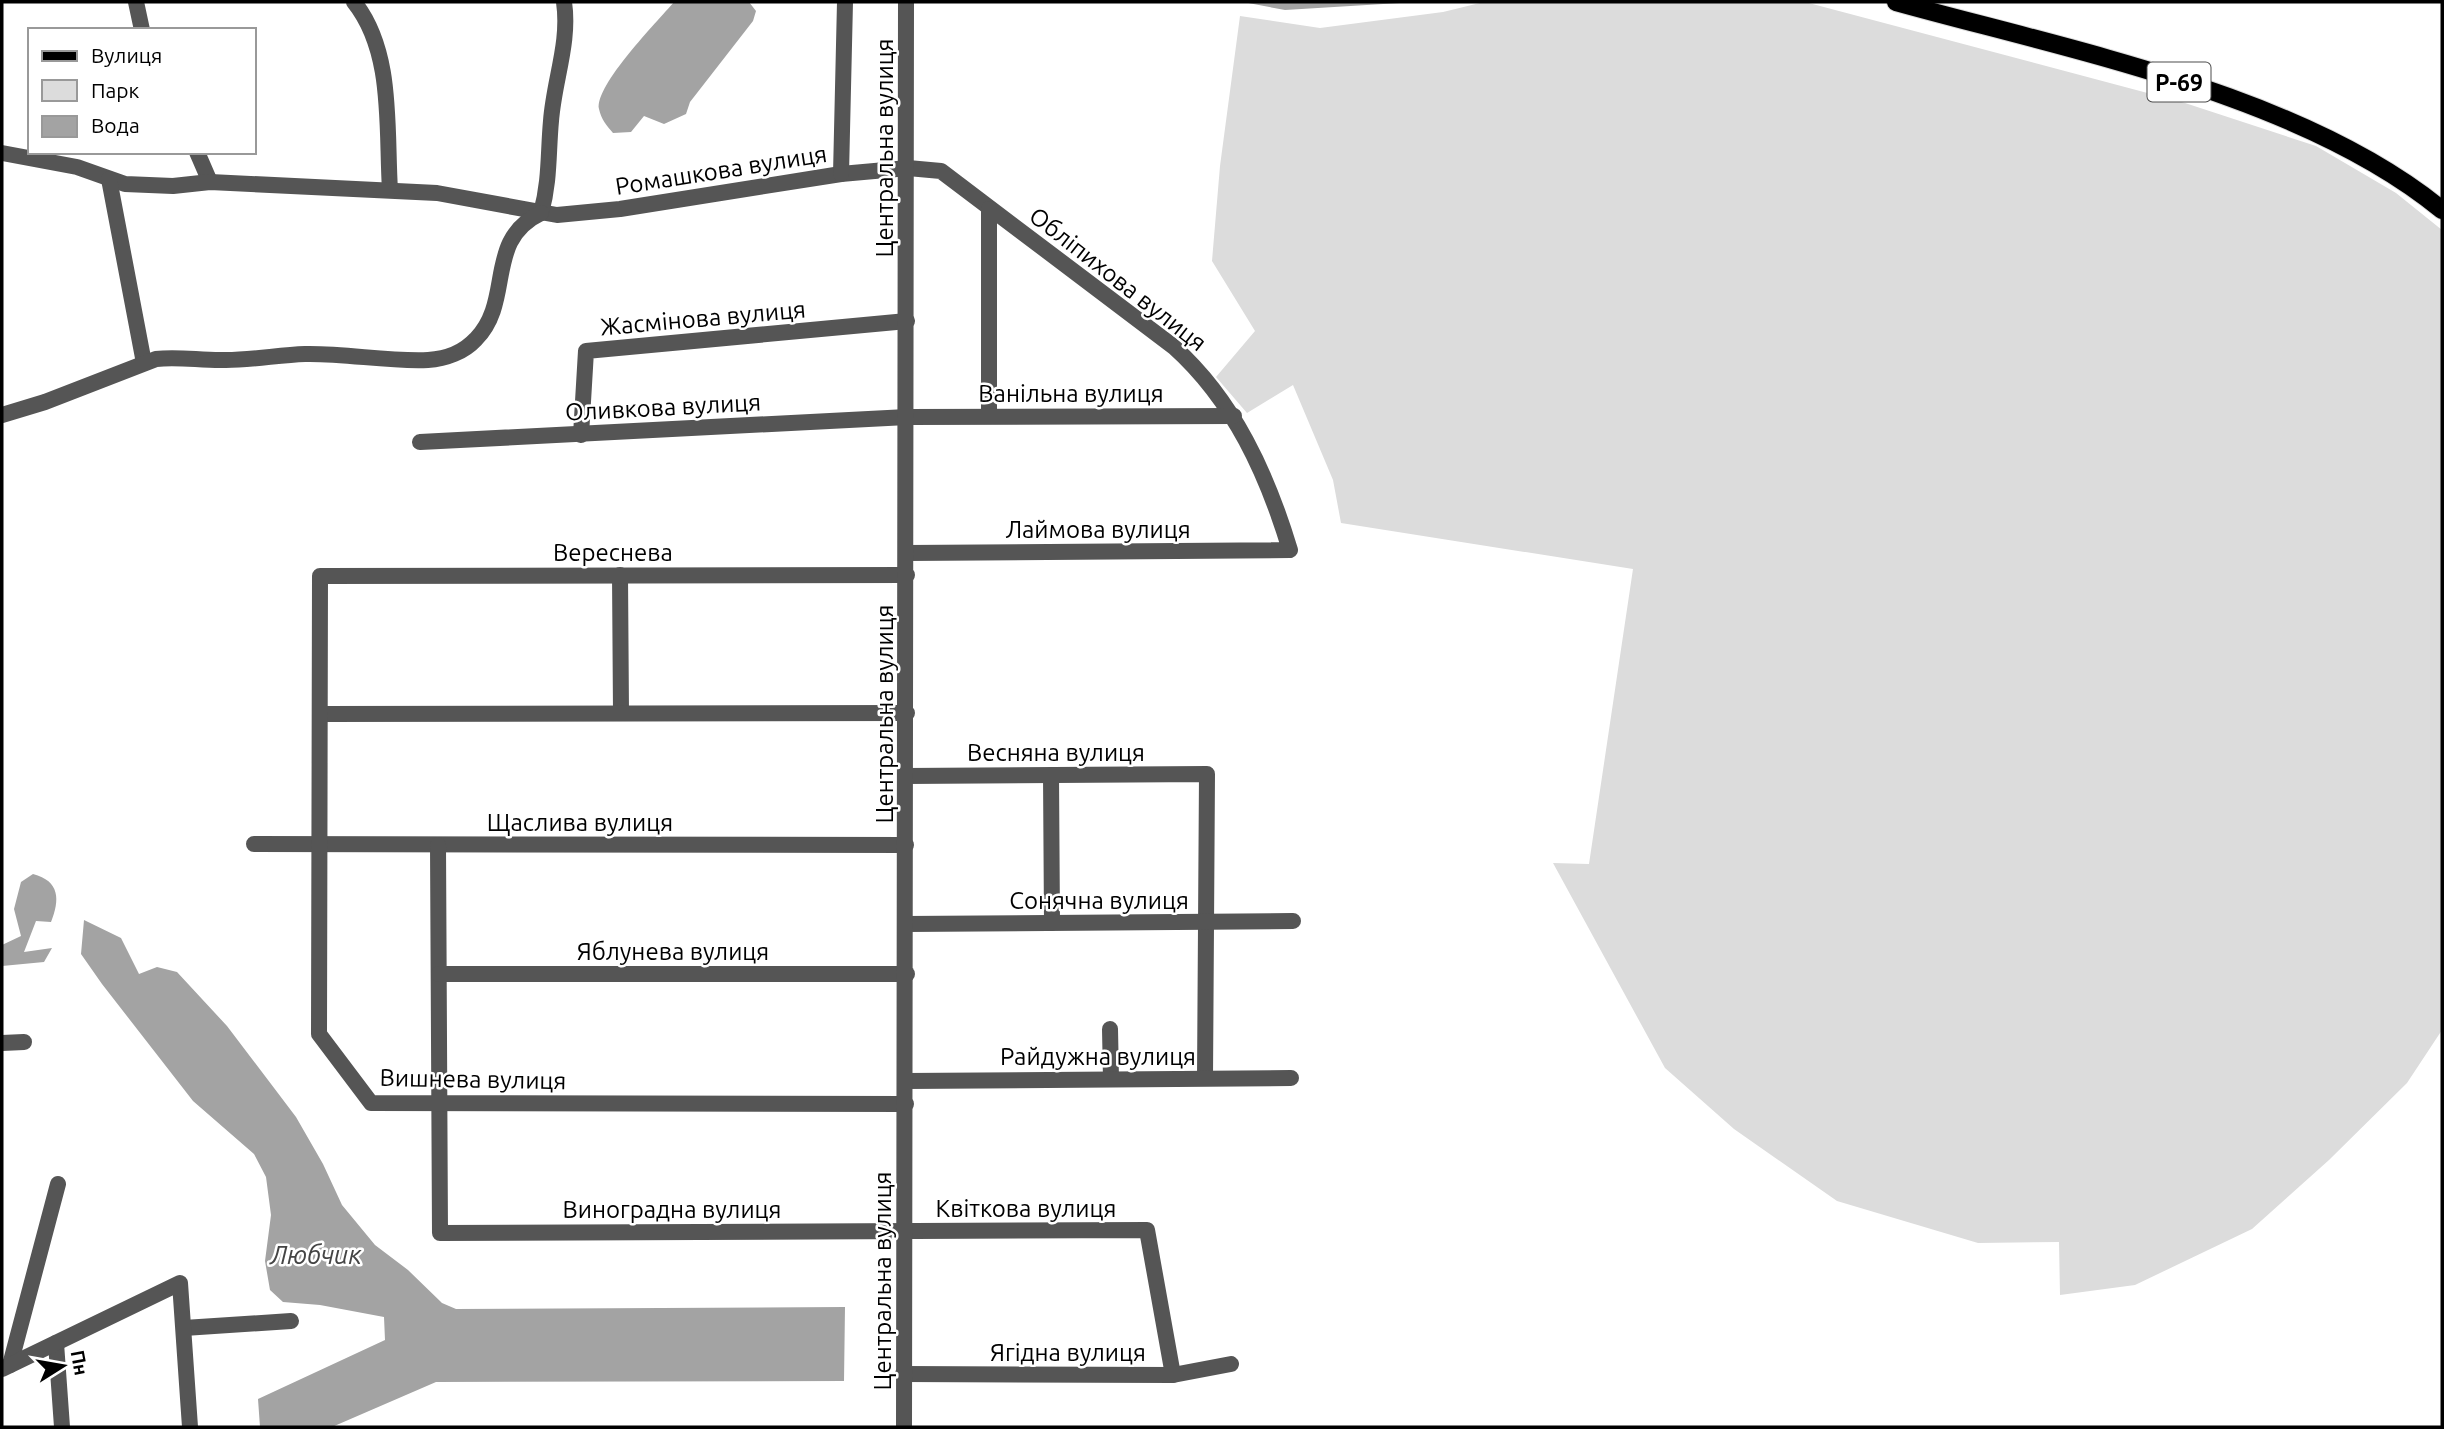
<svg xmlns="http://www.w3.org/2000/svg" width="2444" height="1429" font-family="Ubuntu,sans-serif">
<rect width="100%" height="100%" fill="#fff"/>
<!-- green -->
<polygon fill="#dcdcdc" points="1484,2 1805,2 2185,103 2316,146 2396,193 2442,230 2442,1030 2407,1083 2329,1160 2252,1229 2135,1285 2060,1295 2059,1242 1978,1243 1837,1201 1734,1129 1665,1068 1553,863 1589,864 1633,569 1341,523 1333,480 1293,385 1247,413 1216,377 1255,331 1212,261 1220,166 1240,16 1320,28 1443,12"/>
<!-- water -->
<g fill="#a3a3a3">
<path d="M 674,2 L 749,2 L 756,11 L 753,21 L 690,102 L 686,114 L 664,124 L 644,116 L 631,132 L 613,133 C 607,126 601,119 599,109 C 595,85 657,22 674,2 Z"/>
<polygon points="1243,2 1416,2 1285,10"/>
<path d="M 33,874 C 60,881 60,900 51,922 L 36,921 L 24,952 L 52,948 L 44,962 L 2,966 L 2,945 L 21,936 L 14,909 L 21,882 Z"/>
<polygon points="84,920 121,938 139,974 157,967 177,972 227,1026 296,1117 323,1164 342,1205 375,1245 408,1270 442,1303 456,1309 845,1307 844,1381 436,1382 332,1427 260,1427 258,1399 385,1340 384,1317 320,1305 283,1302 270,1290 265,1261 271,1215 266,1177 254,1154 193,1101 102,984 81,954"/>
</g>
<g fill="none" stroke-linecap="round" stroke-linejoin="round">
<!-- major casing -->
<g stroke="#dbdbdb" stroke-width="20">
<path id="major" d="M 1896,2 C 2069,50 2302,95 2442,210"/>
</g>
<!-- minor -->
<g stroke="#555" stroke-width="16">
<polyline points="136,2 142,30"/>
<path d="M 354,2 C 394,52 386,128 390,190"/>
<polyline points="197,152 210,182"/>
<path d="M 2,153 L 77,167 L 125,184 L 173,186 L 210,182 L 437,193 L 557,215 L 620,209 L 841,174 L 908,168 L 941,171 L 1174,347 C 1234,401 1267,474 1290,550 L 907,553"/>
<polyline points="841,174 845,2"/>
<polyline points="109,179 144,363"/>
<polyline points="989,209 989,416"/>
<path d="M 541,213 C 550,181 548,153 551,121 C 554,80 570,43 564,2"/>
<path d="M 2,415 L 45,402 L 156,359 C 179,356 202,361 226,360 C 252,360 279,355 305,354 C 346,353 388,362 428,360 C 446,359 464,352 476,339 C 514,300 484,240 541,213"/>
<polyline points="581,435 586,351 907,321"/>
<polyline points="420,442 907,417 1234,416"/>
<polyline points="620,575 621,713"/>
<polyline points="320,714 907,713"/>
<polyline points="1051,775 1052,923"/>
<polyline points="906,776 1207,774 1205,1078"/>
<polyline points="254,844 906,845"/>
<polyline points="438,845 440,1233 1147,1230 1173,1375"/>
<polyline points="906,924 1293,921"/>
<polyline points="439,974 907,974"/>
<polyline points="1110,1029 1111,1079"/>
<polyline points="2,1043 24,1042"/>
<polyline points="906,1081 1291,1078"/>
<polyline points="906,1104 371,1103 319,1034 320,576 907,575"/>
<polyline points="184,1328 291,1321"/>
<polyline points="56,1343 62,1427"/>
<polyline points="10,1365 58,1184"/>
<polyline points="2,1369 180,1283 190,1427"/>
<polyline points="903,1374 1173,1375 1231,1364"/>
<polyline points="904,1427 906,2"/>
</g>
<!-- major -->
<use href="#major" stroke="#000" stroke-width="18"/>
</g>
<g text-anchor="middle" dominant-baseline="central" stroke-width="5" stroke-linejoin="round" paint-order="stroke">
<!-- shield labels -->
<rect fill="#fff" stroke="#4c4c4c" stroke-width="2" x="2147.5" y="62.5" width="63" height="39" rx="5"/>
<g font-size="23" font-weight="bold" fill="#000">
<text x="2179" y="82">Р-69</text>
</g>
<!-- street labels -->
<g font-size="24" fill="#000" stroke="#fff">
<text transform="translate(884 148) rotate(-90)">Центральна вулиця</text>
<text transform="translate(721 170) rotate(-9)">Ромашкова вулиця</text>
<text transform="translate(1118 279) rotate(38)">Обліпихова вулиця</text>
<text transform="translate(703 318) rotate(-5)">Жасмінова вулиця</text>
<text x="1071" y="393">Ванільна вулиця</text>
<text transform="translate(663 407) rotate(-3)">Оливкова вулиця</text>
<text x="1098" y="529">Лаймова вулиця</text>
<text x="613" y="552">Вереснева</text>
<text transform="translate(884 714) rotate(-90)">Центральна вулиця</text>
<text x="1056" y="752">Весняна вулиця</text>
<text x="580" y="822">Щаслива вулиця</text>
<text x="1099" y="900">Сонячна вулиця</text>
<text x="673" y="951">Яблунева вулиця</text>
<text x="1098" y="1056">Райдужна вулиця</text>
<text transform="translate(473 1079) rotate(1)">Вишнева вулиця</text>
<text x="1026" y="1208">Квіткова вулиця</text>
<text x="672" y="1209">Виноградна вулиця</text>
<text transform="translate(882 1281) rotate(-90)">Центральна вулиця</text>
<text x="1068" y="1352">Ягідна вулиця</text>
</g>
<!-- water labels -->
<g font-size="26" font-style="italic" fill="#444" stroke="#fff">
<text x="316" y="1254">Любчик</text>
</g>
</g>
<!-- border -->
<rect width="2444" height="1429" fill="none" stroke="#000000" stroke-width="7"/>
<!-- legend -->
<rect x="28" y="28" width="228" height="126" fill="#ffffff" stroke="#999999" stroke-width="2"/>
<rect x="42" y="51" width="35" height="10" fill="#000000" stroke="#999999" stroke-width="2"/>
<text x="91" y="63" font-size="21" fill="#000000">Вулиця</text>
<rect x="42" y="80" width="35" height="21" fill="#dcdcdc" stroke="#999999" stroke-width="2"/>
<text x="91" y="98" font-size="21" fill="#000000">Парк</text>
<rect x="42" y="116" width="35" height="21" fill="#a3a3a3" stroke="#999999" stroke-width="2"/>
<text x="91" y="133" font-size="21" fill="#000000">Вода</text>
<!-- north arrow -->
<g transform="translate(63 1366) rotate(79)" stroke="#ffffff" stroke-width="5" paint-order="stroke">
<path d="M0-5L12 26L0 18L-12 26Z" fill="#000000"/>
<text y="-10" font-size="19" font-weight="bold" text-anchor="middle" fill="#000000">Пн</text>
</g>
</svg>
